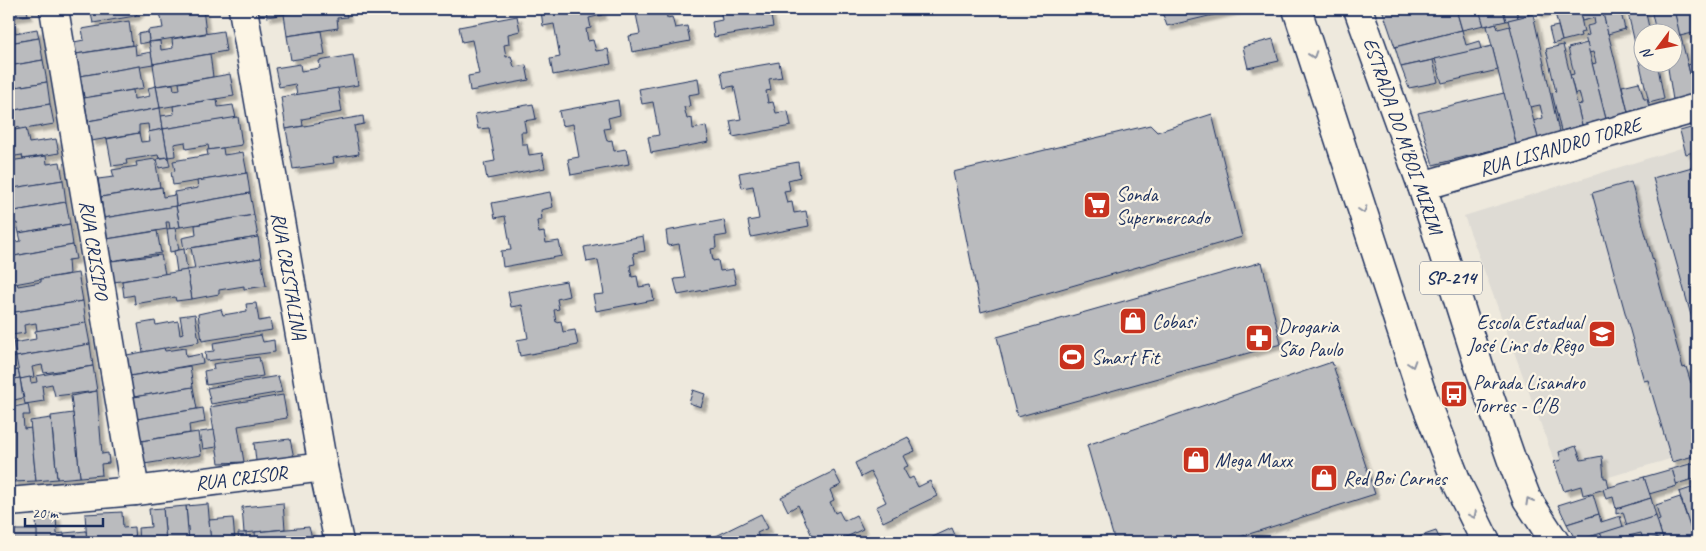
<svg xmlns="http://www.w3.org/2000/svg" width="1706" height="551" font-family="Caveat,sans-serif">
<defs>
<filter id="shadow"><feDropShadow dx="4.5" dy="4.5" stdDeviation="1" flood-color="#0004"/></filter>
</defs>
<rect width="100%" height="100%" fill="#eee9dd"/>
<filter id="ink" filterUnits="userSpaceOnUse"><feTurbulence type="fractalNoise" baseFrequency=".02" numOctaves="2"/><feDisplacementMap in="SourceGraphic" scale="10" xChannelSelector="R" yChannelSelector="G"/><feConvolveMatrix kernelMatrix="1 2 1 2 8 2 1 2 1" color-interpolation-filters="sRGB"/></filter>
<g filter="url(#ink)">
<!-- built -->
<polygon fill="#dedbd4" points="1697,143 1697,451 1565,490 1464,216"/>
<!-- building -->
<g fill="#babbbe" stroke="#1b2f5e" filter="url(#shadow)">
<polygon points="9,9 27,9 28,15 9,18"/>
<polygon points="90,9 140,9 140,11 135,16 93,23"/>
<polygon points="159,9 175,9 160,12"/>
<polygon points="175,9 176,13 203,9 206,33 149,42 148,30 163,28 160,12"/>
<polygon points="266,9 315,9 267,17"/>
<polygon points="315,9 345,9 347,17 337,18 338,28 287,36 284,14"/>
<polygon points="552,9 601,9 602,15 589,18 591,28 586,29 588,41 593,40 596,51 608,49 611,64 553,75 550,59 560,57 554,24 543,26 541,11"/>
<polygon points="635,9 666,9 667,18 672,17 675,28 687,26 690,41 632,52 629,36 640,34"/>
<polygon points="720,9 756,9 757,14 770,11 773,27 714,37 712,22 722,20"/>
<polygon points="1161,9 1238,9 1167,26"/>
<polygon points="1382,9 1456,9 1462,30 1395,47"/>
<polygon points="1456,9 1471,9 1472,14 1480,12 1484,25 1462,30"/>
<polygon points="1479,9 1503,9 1506,21 1484,26"/>
<polygon points="1503,9 1516,9 1518,18 1506,21"/>
<polygon points="1516,9 1527,9 1529,15 1518,18"/>
<polygon points="1536,9 1550,9 1551,10 1538,14"/>
<polygon points="1554,9 1579,9 1584,32 1580,33 1581,36 1562,41"/>
<polygon points="1579,9 1602,9 1628,112 1606,119 1592,64 1596,63 1593,52 1589,53 1585,36 1589,35 1587,26 1595,24 1594,18 1582,21"/>
<polygon points="1602,9 1620,9 1625,29 1608,34"/>
<polygon points="1627,9 1645,9 1650,32 1656,30 1656,32 1644,32 1644,62 1657,62 1664,99 1649,103"/>
<polygon points="1651,9 1674,9 1695,94 1673,100 1667,62 1674,62 1674,32 1656,32"/>
<polygon points="1674,9 1692,9 1697,32 1680,36"/>
<polygon points="1533,14 1559,132 1538,138 1533,121 1543,118 1540,105 1530,107 1508,20"/>
<polygon points="517,16 520,31 508,34 509,44 504,45 506,57 511,56 514,67 526,65 529,80 470,91 468,76 479,74 472,40 462,42 459,27"/>
<polygon points="13,21 15,33 37,29 39,38 9,43 9,22"/>
<polygon points="129,21 132,45 76,54 74,42 84,40 82,29"/>
<polygon points="1496,23 1498,29 1510,26 1538,138 1516,144 1487,26"/>
<polygon points="1558,26 1562,41 1553,44 1549,28"/>
<polygon points="1462,30 1466,45 1479,41 1481,49 1401,67 1395,47"/>
<polygon points="223,31 226,51 153,64 149,42 160,41 161,50 173,48 172,39"/>
<polygon points="321,31 325,55 291,60 287,36"/>
<polygon points="148,32 149,42 139,44 138,34"/>
<polygon points="39,38 43,60 9,66 9,43"/>
<polygon points="1273,39 1279,61 1248,68 1243,47"/>
<polygon points="1587,43 1606,119 1582,125 1577,105 1582,104 1579,92 1575,94 1570,75 1574,74 1568,48"/>
<polygon points="135,45 136,55 151,52 153,64 80,76 76,54"/>
<polygon points="1563,45 1582,125 1561,131 1552,93 1556,92 1546,49"/>
<polygon points="1492,46 1498,70 1442,83 1435,59"/>
<polygon points="210,54 213,77 156,86 153,64"/>
<polygon points="353,55 358,85 297,95 295,84 279,87 275,68 300,64 301,71 320,68 319,61"/>
<polygon points="43,60 47,82 9,88 9,66"/>
<polygon points="1433,60 1438,82 1409,88 1401,67"/>
<polygon points="779,62 782,77 769,79 771,90 766,91 768,103 773,102 776,113 788,111 791,126 733,137 730,121 741,119 734,86 724,88 721,72"/>
<polygon points="1697,62 1697,93 1695,94 1688,65"/>
<polygon points="140,66 144,88 84,98 80,76"/>
<polygon points="230,74 234,96 160,108 156,86 173,84 174,90 180,89 179,83"/>
<polygon points="698,78 700,93 688,95 690,106 684,107 687,119 692,118 693,129 706,126 709,142 651,153 648,137 659,135 653,102 642,104 639,89"/>
<polygon points="47,82 50,104 9,111 9,88"/>
<polygon points="1639,82 1644,99 1647,99 1649,107 1628,112 1622,86"/>
<polygon points="156,86 160,108 88,121 84,98 133,90 134,99 150,96 148,88"/>
<polygon points="338,88 342,112 302,119 303,126 286,129 281,97"/>
<polygon points="1504,93 1516,144 1433,165 1418,113"/>
<polygon points="217,99 218,107 233,105 236,118 163,129 161,116 174,114 173,106"/>
<polygon points="618,100 620,115 608,118 610,128 604,129 607,141 612,140 614,151 626,149 629,164 571,175 568,159 579,157 573,124 562,126 559,111"/>
<polygon points="50,104 54,124 19,130 19,127 11,129 11,131 9,131 9,111"/>
<polygon points="533,104 536,119 524,121 526,132 521,132 522,144 527,144 529,155 542,153 545,168 487,179 484,163 495,161 489,128 478,129 475,114"/>
<polygon points="160,108 163,129 149,132 148,124 139,125 139,133 91,141 88,121"/>
<polygon points="1212,114 1242,237 981,312 953,172 1150,125 1157,132"/>
<polygon points="363,116 364,124 354,126 359,154 333,158 334,163 293,169 286,129"/>
<polygon points="238,117 242,145 209,150 208,145 186,149 185,142 174,144 175,156 168,157 163,129"/>
<polygon points="1694,127 1697,151 1686,154 1680,131"/>
<polygon points="26,128 29,143 56,139 59,153 23,159 22,155 9,157 9,131"/>
<polygon points="163,129 168,157 159,158 158,155 126,160 127,164 112,166 107,139 139,133 141,142 150,141 148,132"/>
<polygon points="223,148 224,155 243,152 247,173 173,185 171,172 175,171 173,161 208,155 207,150"/>
<polygon points="46,156 47,164 60,162 63,180 9,189 9,161"/>
<polygon points="168,157 170,166 159,168 157,159"/>
<polygon points="155,159 160,187 101,197 98,179 114,177 112,170 137,166 136,162"/>
<polygon points="798,162 800,177 788,180 790,190 784,191 787,203 792,202 794,213 806,211 809,226 751,237 748,221 759,219 753,186 742,188 739,173"/>
<polygon points="1692,167 1697,187 1697,337 1653,178"/>
<polygon points="247,173 250,193 176,206 174,192 198,188 197,181"/>
<polygon points="63,180 66,202 9,212 9,200 15,199 13,188"/>
<polygon points="1631,182 1683,368 1686,367 1691,383 1697,381 1697,455 1672,462 1648,380 1644,381 1592,193"/>
<polygon points="162,187 163,197 175,195 176,206 104,218 101,197"/>
<polygon points="550,192 553,207 541,210 542,220 537,221 539,233 544,232 546,243 559,241 562,256 503,267 501,251 511,250 505,216 495,218 492,203"/>
<polygon points="250,193 254,215 180,227 176,206"/>
<polygon points="66,202 70,224 19,233 17,223 9,225 9,212"/>
<polygon points="176,206 180,227 170,229 169,222 166,222 167,229 107,239 104,218"/>
<polygon points="254,215 258,237 184,249 182,238 196,235 195,225"/>
<polygon points="724,220 727,235 715,237 716,248 711,249 713,261 718,260 720,271 733,269 736,284 678,295 674,279 685,278 679,244 668,246 666,231"/>
<polygon points="70,224 73,245 9,257 9,243 21,241 19,233"/>
<polygon points="175,228 179,250 170,252 167,229"/>
<polygon points="157,231 161,253 111,261 107,239"/>
<polygon points="643,236 645,251 633,253 635,264 630,265 632,277 637,276 639,287 651,285 654,300 596,311 593,295 604,294 598,260 587,262 584,247"/>
<polygon points="258,237 261,258 195,269 191,248"/>
<polygon points="73,245 76,259 68,260 69,274 9,285 9,257"/>
<polygon points="184,249 187,270 177,272 174,251"/>
<polygon points="161,255 165,274 114,282 111,261"/>
<polygon points="261,258 266,286 244,289 244,286 219,290 219,294 192,299 187,270"/>
<polygon points="1262,262 1281,344 1017,417 997,337"/>
<polygon points="187,270 192,299 176,301 175,297 135,304 134,295 124,297 122,281"/>
<polygon points="78,273 83,301 9,313 9,285 17,283 18,286 41,282 41,279"/>
<polygon points="566,281 569,296 557,299 559,309 554,310 556,322 561,321 563,332 575,330 578,345 520,356 517,340 528,338 522,305 511,307 508,292"/>
<polygon points="83,301 86,323 37,331 36,323 24,325 25,333 12,335 9,313"/>
<polygon points="256,303 259,321 270,319 272,330 202,341 198,314 221,309 223,315 247,311 246,304"/>
<polygon points="195,314 199,342 143,352 138,324 155,321 156,325 178,321 180,334 183,333 180,316"/>
<polygon points="86,323 90,344 16,357 13,343 36,339 35,331"/>
<polygon points="12,335 16,357 9,358 9,336"/>
<polygon points="261,335 263,342 274,340 275,352 206,361 205,352 214,351 213,343"/>
<polygon points="90,344 93,366 44,373 42,365 32,367 34,377 20,379 16,357"/>
<polygon points="164,348 165,351 185,348 186,357 201,354 203,363 130,376 127,355"/>
<polygon points="12,357 14,371 18,370 20,378 9,380 9,358"/>
<polygon points="259,357 263,376 206,385 204,371 214,369 213,364"/>
<polygon points="1332,362 1375,494 1224,542 1115,542 1087,445"/>
<polygon points="93,366 97,391 55,396 52,384 42,386 44,401 25,404 20,379 30,377 31,383 37,382 36,376"/>
<polygon points="190,366 193,387 134,397 130,376"/>
<polygon points="278,376 282,392 211,404 207,388"/>
<polygon points="20,378 23,398 10,401 11,407 9,408 9,380"/>
<polygon points="193,387 197,409 137,419 134,397"/>
<polygon points="693,390 705,394 701,407 689,403"/>
<polygon points="97,391 102,454 108,453 109,463 101,464 102,475 80,477 71,396"/>
<polygon points="283,395 287,418 238,426 244,462 219,463 210,407"/>
<polygon points="28,404 30,415 23,415 24,429 31,428 36,481 13,482 9,408"/>
<polygon points="203,408 205,422 189,425 190,433 141,441 137,419"/>
<polygon points="73,413 80,477 57,479 51,416"/>
<polygon points="51,418 57,479 36,481 30,421"/>
<polygon points="214,430 217,447 203,449 200,432"/>
<polygon points="9,432 12,468 9,469"/>
<polygon points="198,432 201,455 144,464 141,441"/>
<polygon points="908,437 915,451 903,456 908,466 903,468 909,479 913,477 918,487 930,481 937,496 883,522 876,507 886,502 871,472 861,477 855,463"/>
<polygon points="290,439 294,458 256,461 254,443"/>
<polygon points="1576,446 1581,460 1602,456 1604,478 1607,478 1609,488 1583,495 1581,486 1564,491 1554,462 1561,460 1559,452"/>
<polygon points="1697,462 1697,478 1676,484 1672,469"/>
<polygon points="1672,469 1677,486 1649,494 1644,477"/>
<polygon points="834,471 841,485 830,490 834,500 830,502 835,513 839,511 844,521 856,515 863,529 836,542 803,542 812,536 798,505 788,511 781,497"/>
<polygon points="1644,477 1651,498 1616,509 1613,497 1606,499 1603,489"/>
<polygon points="1697,486 1697,530 1692,532 1679,492"/>
<polygon points="1593,494 1599,514 1567,524 1558,505"/>
<polygon points="1680,497 1695,542 1664,542 1657,521 1660,520 1656,505"/>
<polygon points="1651,498 1656,516 1627,526 1623,512 1616,514 1616,509"/>
<polygon points="283,503 285,529 244,533 242,507"/>
<polygon points="208,504 211,542 189,542 186,506"/>
<polygon points="186,506 189,542 166,542 163,508"/>
<polygon points="163,508 166,542 139,542 138,528 151,527 149,509"/>
<polygon points="122,512 123,528 134,527 135,542 87,542 85,514"/>
<polygon points="761,514 768,528 757,533 761,542 710,542 708,540"/>
<polygon points="1599,514 1601,522 1620,516 1623,527 1576,541 1567,524"/>
<polygon points="56,516 57,534 64,533 65,542 37,542 36,518"/>
<polygon points="1656,516 1662,536 1644,542 1641,533 1616,539 1617,542 1576,541"/>
<polygon points="233,518 235,542 211,542 209,520"/>
<polygon points="9,520 11,520 11,530 37,530 37,542 9,542"/>
<polygon points="309,527 313,542 254,542 256,542 255,532"/>
<polygon points="952,528 958,542 922,542"/>
<polygon points="86,531 87,542 65,542 64,533"/>
<polygon points="1436,531 1441,542 1404,542"/>
<polygon points="238,533 246,533 247,542 239,542"/>
<polygon points="1662,536 1664,542 1642,542 1644,542"/>
</g>
<g fill="none" stroke-linecap="round" stroke-linejoin="round">
<!-- minor casing -->
<g stroke="#1b2f5e" stroke-width="31">
<g id="minor">
<polyline points="54,9 135,491"/>
<polyline points="243,9 323,467 339,542"/>
<polyline points="1422,186 1697,108"/>
<polyline points="9,502 135,491 323,467"/>
</g>
</g>
<!-- major casing -->
<g stroke="#1b2f5e" stroke-width="31">
<g id="major">
<polyline points="1297,9 1421,391 1458,485 1486,542"/>
<polyline points="1358,9 1422,186 1480,369 1512,461 1527,499 1555,542"/>
</g>
</g>
<!-- minor -->
<use href="#minor" stroke="#fcf5e5" stroke-width="28"/>
<!-- major -->
<use href="#major" stroke="#fcf5e5" stroke-width="28"/>
</g>
<!-- one-way arrows -->
<defs><path id="oneway-chevron" d="M-2-3.5L2.5 0L-2 3.5" fill="none" stroke-width="1.6" stroke-linecap="round" stroke-linejoin="round" transform="scale(1.25)"/></defs>
<g stroke="#8c92a2">
<use href="#oneway-chevron" transform="translate(1313 55) rotate(71)"/>
<use href="#oneway-chevron" transform="translate(1363 210) rotate(72)"/>
<use href="#oneway-chevron" transform="translate(1412 364) rotate(72)"/>
<use href="#oneway-chevron" transform="translate(1529 501) rotate(-119)"/>
<use href="#oneway-chevron" transform="translate(1473 515) rotate(64)"/>
</g>
</g>
<!-- icons -->
<defs>
<g id="supermarket-square" transform="scale(1.4375)"><rect x="-9" y="-9" width="18" height="18" rx="4" fill="#c8321e" stroke="#fcf5e5"/><path d="M-6-5.5h2.5l.6 2H6L4.5 2H-2.5L-4.4-4H-6ZM-1.5 3.2a1.3 1.3 0 1 0 .1 0ZM3 3.2a1.3 1.3 0 1 0 .1 0Z" fill="#fff"/></g>
<g id="shop-square" transform="scale(1.4375)"><rect x="-9" y="-9" width="18" height="18" rx="4" fill="#c8321e" stroke="#fcf5e5"/><path d="M-5-2.5h2.3a2.7 3.5 0 0 1 5.4 0H5L5.5 6h-11ZM-1.5-2.5h3a1.5 2.3 0 0 0-3 0Z" fill="#fff"/></g>
<g id="school-square" transform="scale(1.4375)"><rect x="-9" y="-9" width="18" height="18" rx="4" fill="#c8321e" stroke="#fcf5e5"/><path d="M0-5L7-2L0 1L-7-2ZM-4 1L0 2.5L4 1V4Q0 6-4 4Z" fill="#fff"/></g>
<g id="pharmacy-square" transform="scale(1.4375)"><rect x="-9" y="-9" width="18" height="18" rx="4" fill="#c8321e" stroke="#fcf5e5"/><path d="M-2-6h4v4h4v4h-4v4h-4v-4h-4v-4h4Z" fill="#fff"/></g>
<g id="stadium-square" transform="scale(1.4375)"><rect x="-9" y="-9" width="18" height="18" rx="4" fill="#c8321e" stroke="#fcf5e5"/><path d="M0-5a6.5 5 0 1 0 0 10a6.5 5 0 1 0 0-10ZM-3.5-1.8h7v3.6h-7Z" fill="#fff"/></g>
<g id="bus-square" transform="scale(1.4375)"><rect x="-9" y="-9" width="18" height="18" rx="4" fill="#c8321e" stroke="#fcf5e5"/><path d="M-5-6H5V4H4V6H2V4H-2V6H-4V4H-5ZM-3.5-4V0h7V-4ZM-3.5 1.2v1.5H-2V1.2ZM2 1.2v1.5H3.5V1.2Z" fill="#fff"/></g>
</defs>
<g fill-rule="evenodd">
<use href="#supermarket-square" x="1097" y="205"/>
<use href="#shop-square" x="1133" y="321"/>
<use href="#school-square" x="1602" y="334"/>
<use href="#pharmacy-square" x="1259" y="338"/>
<use href="#stadium-square" x="1072" y="357"/>
<use href="#bus-square" x="1454" y="394"/>
<use href="#shop-square" x="1196" y="460"/>
<use href="#shop-square" x="1324" y="478"/>
</g>
<g text-anchor="middle" dominant-baseline="central" stroke-width="4.5" stroke-linejoin="round" paint-order="stroke">
<!-- shield labels -->
<rect fill="#fcf5e5" stroke="#5e6a86" stroke-width="1" x="1420" y="261.5" width="62" height="33" rx="4"/>
<g font-size="19" font-weight="bold" fill="#1b2f5e">
<text x="1451" y="278">SP-214</text>
</g>
<!-- street labels -->
<g font-size="20" fill="#1b2f5e" stroke="#fcf5e5">
<text transform="translate(1403 136) rotate(71)">ESTRADA DO M'BOI MIRIM</text>
<text transform="translate(1560 147) rotate(-16)">RUA LISANDRO TORRE</text>
<text transform="translate(94 250) rotate(81)">RUA CRISIPO</text>
<text transform="translate(289 276) rotate(80)">RUA CRISTALINA</text>
<text transform="translate(241 478) rotate(-7)">RUA CRISOR</text>
</g>
<!-- poi labels -->
<g font-size="20" fill="#1b2f5e" stroke="#fcf5e5" text-anchor="start">
<text x="1116" y="194">Sonda<tspan x="1116" dy="23">Supermercado</tspan></text>
<text x="1152" y="321">Cobasi</text>
<text x="1583" y="322" text-anchor="end">Escola Estadual<tspan x="1583" dy="23">José Lins do Rêgo</tspan></text>
<text x="1278" y="326">Drogaria<tspan x="1278" dy="23">São Paulo</tspan></text>
<text x="1091" y="357">Smart Fit</text>
<text x="1473" y="382">Parada Lisandro<tspan x="1473" dy="23">Torres - C/B</tspan></text>
<text x="1215" y="460">Mega Maxx</text>
<text x="1343" y="478">Red Boi Carnes</text>
</g>
</g>
<!-- margin -->
<rect width="1706" height="551" fill="none" stroke="#fcf5e5" stroke-width="30"/>
<rect x="15" y="15" width="1676" height="521" fill="none" stroke="#1b2f5e" stroke-width="2" filter="url(#ink)"/>
<!-- north arrow -->
<g transform="translate(1658 48) rotate(238)"><circle r="24" fill="#fcf5e5" stroke="#a2a6af"/>
<path d="M0-4L9 19L0 12L-9 19Z" fill="#c8321e"/>
<text y="-8" font-size="14" font-weight="bold" text-anchor="middle" fill="#1b2f5e">N</text>
</g>
<!-- scale -->
<path d="M25 518v8h78v-8" fill="none" stroke="#1b2f5e" stroke-width="2.5"/>
<text x="32" y="518" font-size="15" fill="#1b2f5e" stroke="#fcf5e5" stroke-width="4" paint-order="stroke">20 m</text>
</svg>
